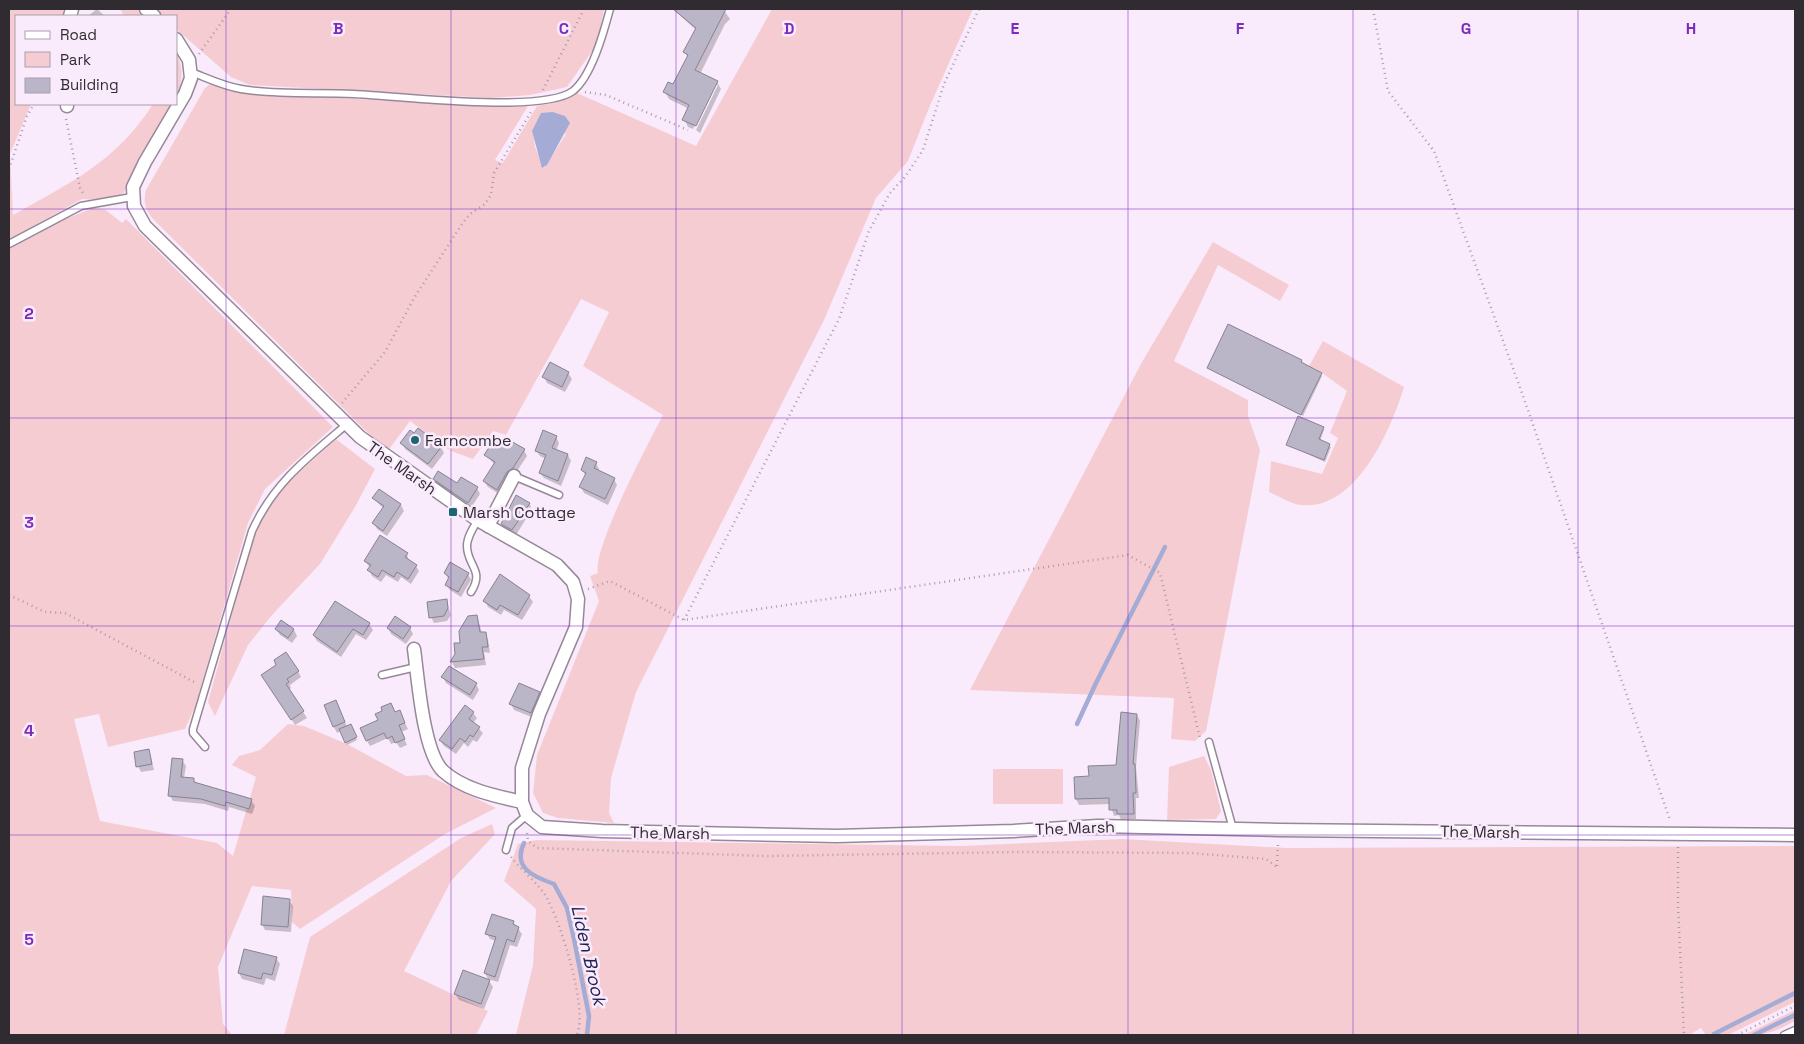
<svg xmlns="http://www.w3.org/2000/svg" width="1804" height="1044" font-family="'Space Grotesk',sans-serif">
<rect width="100%" height="100%" fill="#faebfc"/>
<!-- green -->
<g fill="#f6ccd3" fill-rule="evenodd">
<path d="M 9,9 L 64,9 L 63,16 L 16,16 L 16,104 L 31,104 L 10,154 L 13,215 C 71,182 116,162 153,104 L 173,104 L 140,156 L 124,193 L 105,200 L 82,199 L 9,240 Z"/>
<polygon points="120,9 137,9 145,16 124,16"/>
<polygon points="154,9 604,9 597,44 567,87 530,95 492,98 250,85 231,77 176,29 176,16 162,16"/>
<path d="M 772,9 L 973,9 L 929,108 L 908,161 L 876,198 L 824,320 L 636,692 L 611,778 L 609,813 L 614,823 L 558,818 L 543,813 L 533,793 L 537,755 L 599,601 L 590,576 L 598,573 C 592,549 649,442 663,415 L 583,366 L 609,312 L 581,299 L 506,435 L 493,431 L 473,459 L 451,451 L 410,421 L 387,452 L 152,218 C 145,208 143,202 146,190 L 205,88 L 210,84 L 235,92 L 479,106 L 528,106 L 495,160 L 503,163 L 537,106 L 558,102 L 577,93 L 696,146 ZM 539,120 L 566,134 L 544,168 L 535,147 L 533,131 Z"/>
<path d="M 176,53 C 184,68 183,81 176,96 Z"/>
<polygon points="93,208 106,210 122,223 126,219 333,427 265,489 248,523 195,707 185,729 108,747 99,714 74,719 100,821 217,843 233,856 256,777 232,765 239,756 260,750 288,724 304,726 347,744 406,776 427,775 496,808 445,834 300,929 292,922 291,890 252,886 218,967 223,1024 232,1035 9,1035 9,249 63,220"/>
<polygon points="1213,242 1289,285 1280,301 1218,265 1174,361 1248,400 1248,416 1260,450 1206,731 1195,741 1171,739 1174,698 970,690 1142,362"/>
<path d="M 1323,341 L 1404,387 C 1391,430 1356,511 1301,505 C 1291,504 1279,496 1269,492 L 1271,461 L 1322,474 L 1338,438 L 1330,433 L 1347,391 L 1322,373 L 1309,366 Z"/>
<polygon points="336,439 375,469 355,507 320,564 273,614 248,645 215,716 208,702 248,555 259,523 283,487"/>
<polygon points="1204,756 1211,770 1221,811 1216,819 1167,820 1169,767"/>
<rect x="993" y="769" width="70" height="35"/>
<polygon points="492,824 495,834 451,881 404,971 488,1011 476,1035 284,1035 310,937 461,838"/>
<polygon points="1122,839 1287,848 1795,846 1795,1002 1728,1035 1706,1035 1701,1028 1689,1035 516,1035 533,965 536,909 504,881 518,844 536,840 961,846"/>
<path d="M 1795,1010 L 1795,1021 C 1774,1032 1768,1035 1744,1035 Z"/>
</g>
<!-- water -->
<polygon fill="#a4acd5" points="553,112 565,116 570,123 547,165 542,168 532,131 541,113"/>
<!-- shadow -->
<g fill="#0003">
<polygon points="97,9 105,16 88,16"/>
<polygon points="673,9 723,9 730,19 725,24 700,74 717,82 721,89 700,133 696,130 718,85 715,85 693,129 688,127 684,119 689,109 669,99 665,92 674,86 688,58 685,52 696,30"/>
<polygon points="1301,361 1322,376 1303,416 1208,368"/>
<polygon points="568,373 572,379 565,392 547,383 544,377"/>
<polygon points="1323,428 1324,430 1320,441 1331,447 1325,462 1288,445"/>
<polygon points="556,437 559,443 556,451 568,455 571,461 561,486 544,478 540,473 546,459 540,456 536,450"/>
<polygon points="402,443 441,447 444,453 432,469 405,449"/>
<polygon points="505,448 524,450 527,456 501,495 488,487 484,481 495,465 486,455"/>
<polygon points="596,463 599,469 598,472 614,479 617,485 608,505 584,493 581,487 586,476 582,470"/>
<polygon points="435,479 477,488 480,494 471,508 438,485"/>
<polygon points="380,490 401,505 404,511 387,536 377,529 374,523 384,509 374,499"/>
<polygon points="529,503 532,509 516,535 506,530 502,524"/>
<polygon points="407,554 409,561 416,566 419,571 411,584 401,577 398,582 386,575 381,582 372,576 369,570 370,568 365,561"/>
<polygon points="445,573 468,574 471,580 461,597 450,590 446,585 449,580"/>
<polygon points="529,596 533,602 522,620 504,610 501,615 488,607 485,601"/>
<polygon points="446,600 451,615 447,621 434,623 431,617"/>
<polygon points="336,602 369,624 373,630 366,640 356,634 341,657 317,641 314,636"/>
<polygon points="477,616 482,633 485,633 488,639 490,653 484,652 486,665 455,668 452,662"/>
<polygon points="282,622 294,630 297,636 292,643 280,635 276,629"/>
<polygon points="388,628 410,628 413,634 406,644 391,634"/>
<polygon points="278,665 298,671 301,677 290,685 291,688 289,690 307,718 295,725 266,681"/>
<polygon points="443,677 476,684 479,690 473,700 446,683"/>
<polygon points="539,693 542,699 534,718 514,710 511,704"/>
<polygon points="325,706 339,707 347,727 350,725 357,740 347,745 341,731 337,733 334,727"/>
<polygon points="395,713 402,717 408,729 401,732 407,745 400,748 396,742 391,744 388,738 370,746 367,741"/>
<polygon points="473,713 477,718 473,723 483,733 477,742 473,740 468,747 464,743 456,754 444,746 440,740"/>
<polygon points="1137,715 1140,721 1136,767 1139,798 1136,798 1136,819 1121,820 1119,815 1114,816 1110,804 1079,805 1076,799 1090,777 1118,766"/>
<polygon points="149,750 154,770 141,772 138,766"/>
<polygon points="182,760 186,766 184,778 193,779 196,784 251,800 255,806 252,814 229,807 228,811 205,804 173,801 170,796"/>
<polygon points="289,900 293,906 291,932 265,930 262,924"/>
<polygon points="513,922 522,934 517,947 510,945 498,982 488,979 485,973 496,941 490,939 487,934"/>
<polygon points="276,958 280,964 275,981 266,978 264,985 242,979 239,973"/>
<polygon points="489,981 493,987 484,1009 459,1000 455,994"/>
</g>
<g fill="none" stroke-linecap="round" stroke-linejoin="round">
<!-- stream -->
<g stroke="#a4acd5" stroke-width="4.5">
<polyline points="1077,724 1096,683 1165,547"/>
<path d="M 524,843 C 512,868 534,877 554,884 L 567,908 L 574,939 L 589,1016 L 587,1035"/>
<polyline points="1714,1034 1795,993"/>
<polyline points="1754,1035 1795,1015"/>
</g>
</g>
<!-- building -->
<g fill="#bbb5c8" stroke="#878293">
<polygon points="673,9 726,9 695,70 718,81 696,126 682,120 689,105 663,92 668,82 673,84 688,55 683,52 696,28"/>
<polygon points="1228,324 1302,360 1301,362 1322,373 1301,415 1207,368"/>
<polygon points="550,362 569,372 562,387 542,377"/>
<polygon points="1298,416 1324,427 1319,439 1330,444 1324,460 1286,445"/>
<polygon points="418,428 442,446 428,464 400,443 410,430 414,433"/>
<polygon points="543,430 557,436 552,448 568,454 558,481 539,473 546,455 535,451"/>
<polygon points="494,440 505,446 509,440 525,449 513,468 507,472 497,490 483,481 495,462 484,455"/>
<polygon points="586,457 597,462 594,468 615,478 605,499 579,487 586,473 581,470"/>
<polygon points="438,471 457,483 461,477 478,487 468,503 433,479"/>
<polygon points="379,489 401,504 383,531 372,523 384,506 372,498"/>
<polygon points="516,495 530,503 512,530 501,524"/>
<polygon points="380,535 408,553 405,557 417,565 408,579 397,572 394,577 382,570 378,577 367,570 371,565 364,561"/>
<polygon points="450,562 469,573 458,592 445,585 449,577 444,573"/>
<polygon points="500,574 530,595 518,615 500,605 497,610 483,601"/>
<polygon points="447,599 448,608 444,616 429,618 427,602"/>
<polygon points="335,601 370,623 363,635 353,629 337,652 313,635"/>
<polygon points="477,615 480,632 486,632 488,647 482,647 484,659 450,662 455,654 454,643 460,643 459,631 468,616"/>
<polygon points="395,616 411,627 403,639 387,628"/>
<polygon points="281,620 294,629 288,638 275,629"/>
<polygon points="286,652 299,671 287,679 289,682 286,684 304,711 291,720 261,675 276,665 274,660"/>
<polygon points="449,666 477,683 470,695 441,677"/>
<polygon points="519,683 540,692 531,713 509,704"/>
<polygon points="336,700 345,722 333,727 324,705"/>
<polygon points="391,703 395,712 400,710 405,723 399,725 405,739 395,743 392,736 387,739 384,733 366,741 360,728 378,720 375,714 382,711 381,707"/>
<polygon points="465,705 474,712 469,719 480,727 473,737 470,735 465,742 460,738 452,749 439,740"/>
<polygon points="1121,712 1137,714 1133,764 1135,764 1136,793 1133,793 1134,814 1117,814 1117,810 1109,810 1109,798 1075,799 1074,777 1089,776 1088,766 1116,765"/>
<polygon points="351,724 357,737 345,743 339,729"/>
<polygon points="149,749 152,764 136,767 134,752"/>
<polygon points="172,758 183,759 181,777 194,778 194,782 252,799 249,809 226,802 225,806 201,799 168,796"/>
<polygon points="263,896 290,899 288,927 261,925"/>
<polygon points="492,914 514,921 513,924 519,927 514,942 507,939 495,977 484,973 496,937 485,934"/>
<polygon points="244,949 277,957 272,975 263,973 261,979 238,973"/>
<polygon points="463,970 490,980 481,1004 454,994"/>
</g>
<g fill="none" stroke-linecap="round" stroke-linejoin="round">
<!-- lane casing -->
<g stroke="#968898" stroke-width="9">
<g id="lane">
<path d="M 191,72 C 207,78 223,86 241,89 C 275,95 319,92 354,94 C 397,96 542,114 573,91 C 592,76 604,31 610,9"/>
<polyline points="9,244 81,206 132,197"/>
<polyline points="514,476 559,495"/>
<path d="M 471,592 C 485,570 467,566 467,546 C 467,537 473,528 478,520"/>
<polyline points="382,675 416,667"/>
<polyline points="1209,742 1233,829"/>
<path d="M 205,747 L 193,733 L 193,729 L 252,531 C 273,484 307,458 346,425"/>
<polyline points="506,850 512,828 527,815"/>
<polyline points="1784,1035 1795,1030"/>
</g>
</g>
<!-- street casing -->
<g stroke="#968898" stroke-width="15">
<g id="street">
<polyline points="146,9 154,16"/>
<polyline points="70,16 72,9"/>
<polyline points="176,39 189,60 191,78 185,94 145,162 133,187 134,206 145,226 360,437 476,519 557,565 573,582 578,599 576,627 539,714 522,768 522,802 527,815 542,827 602,831 837,836 1013,831 1098,826 1278,830 1795,835"/>
<polyline points="67,104 67,106"/>
<polyline points="488,526 514,476"/>
<path d="M 414,649 C 418,678 423,752 443,771 C 464,790 496,796 522,802"/>
</g>
</g>
<!-- path -->
<g stroke="#a79ca9" stroke-width="2.5" stroke-dasharray="1 4" stroke-linecap="butt">
<polyline points="1373,9 1388,91 1434,151 1522,393 1670,820"/>
<polyline points="199,54 231,9"/>
<polyline points="543,90 584,9"/>
<polyline points="585,92 606,95 688,130"/>
<polyline points="66,119 80,188 85,196"/>
<polyline points="9,169 27,116 34,104"/>
<polyline points="342,403 385,352 414,298 462,224 470,214 485,204 491,195 494,173 531,112"/>
<polyline points="588,589 610,581 684,620 1128,555 1160,573 1200,738"/>
<polyline points="9,595 45,612 65,613 196,683"/>
<polyline points="684,620 839,319 869,231 890,193 905,177 923,150 944,84 979,9"/>
<polyline points="527,833 528,841 537,848 766,856 1019,852 1191,853 1266,859 1277,867"/>
<polyline points="1678,847 1678,906 1684,1035"/>
<path d="M 511,857 C 521,870 540,885 547,898 C 561,924 588,1008 577,1035"/>
<polyline points="1277,866 1278,844"/>
<polyline points="1737,1035 1795,1006"/>
</g>
<!-- lane -->
<use href="#lane" stroke="#fff" stroke-width="6"/>
<!-- street -->
<use href="#street" stroke="#fff" stroke-width="12"/>
</g>
<!-- grid -->
<path fill="none" stroke="#7b2cbf" stroke-width="1" stroke-opacity="0.55" d="M 226,9 L 226,1035M 451,9 L 451,1035M 676,9 L 676,1035M 902,9 L 902,1035M 1128,9 L 1128,1035M 1353,9 L 1353,1035M 1578,9 L 1578,1035M 9,209 L 1795,209M 9,418 L 1795,418M 9,626 L 1795,626M 9,835 L 1795,835"/>
<!-- markers -->
<g fill="#1c6671" stroke="#faebfc" stroke-width="2">
<circle cx="415" cy="440" r="5"/>
<rect x="448" y="507" width="10" height="10" rx="2.5"/>
</g>
<g text-anchor="middle" dominant-baseline="central" stroke-width="5" stroke-linejoin="round" paint-order="stroke">
<!-- poi labels -->
<g font-size="16" fill="#302b31" stroke="#faebfc" text-anchor="start">
<text x="425" y="440">Farncombe</text>
<text x="463" y="512">Marsh Cottage</text>
</g>
<!-- street labels -->
<g font-size="16" fill="#302b31" stroke="#faebfc">
<text transform="translate(402 468) rotate(35)">The Marsh</text>
<text transform="translate(1075 828) rotate(-2)">The Marsh</text>
<text transform="translate(1480 832) rotate(1)">The Marsh</text>
<text transform="translate(670 833) rotate(1)">The Marsh</text>
</g>
<!-- water labels -->
<g font-size="18" font-style="italic" fill="#202255" stroke="#faebfc">
<text transform="translate(589 955) rotate(77)">Liden Brook</text>
</g>
</g>
<g font-size="16" text-anchor="middle" font-weight="bold" fill="#7b2cbf" stroke="#faebfc" stroke-width="5" stroke-linejoin="round" paint-order="stroke">
<text x="338" y="34">B</text>
<text x="564" y="34">C</text>
<text x="789" y="34">D</text>
<text x="1015" y="34">E</text>
<text x="1240" y="34">F</text>
<text x="1466" y="34">G</text>
<text x="1691" y="34">H</text>
<text x="29" y="319">2</text>
<text x="29" y="528">3</text>
<text x="29" y="736">4</text>
<text x="29" y="945">5</text>
</g>
<!-- border -->
<rect width="1804" height="1044" fill="none" stroke="#302b31" stroke-width="20"/>
<!-- legend -->
<rect x="15" y="15" width="162" height="90" fill="#faebfc" stroke="#a99eab"/>
<rect x="25" y="31" width="25" height="8" fill="#ffffff" stroke="#a99eab"/>
<text x="60" y="40" font-size="15" fill="#302b31">Road</text>
<rect x="25" y="52" width="25" height="15" fill="#f6ccd3" stroke="#a99eab"/>
<text x="60" y="65" font-size="15" fill="#302b31">Park</text>
<rect x="25" y="78" width="25" height="15" fill="#bbb5c8" stroke="#a99eab"/>
<text x="60" y="90" font-size="15" fill="#302b31">Building</text>
</svg>
